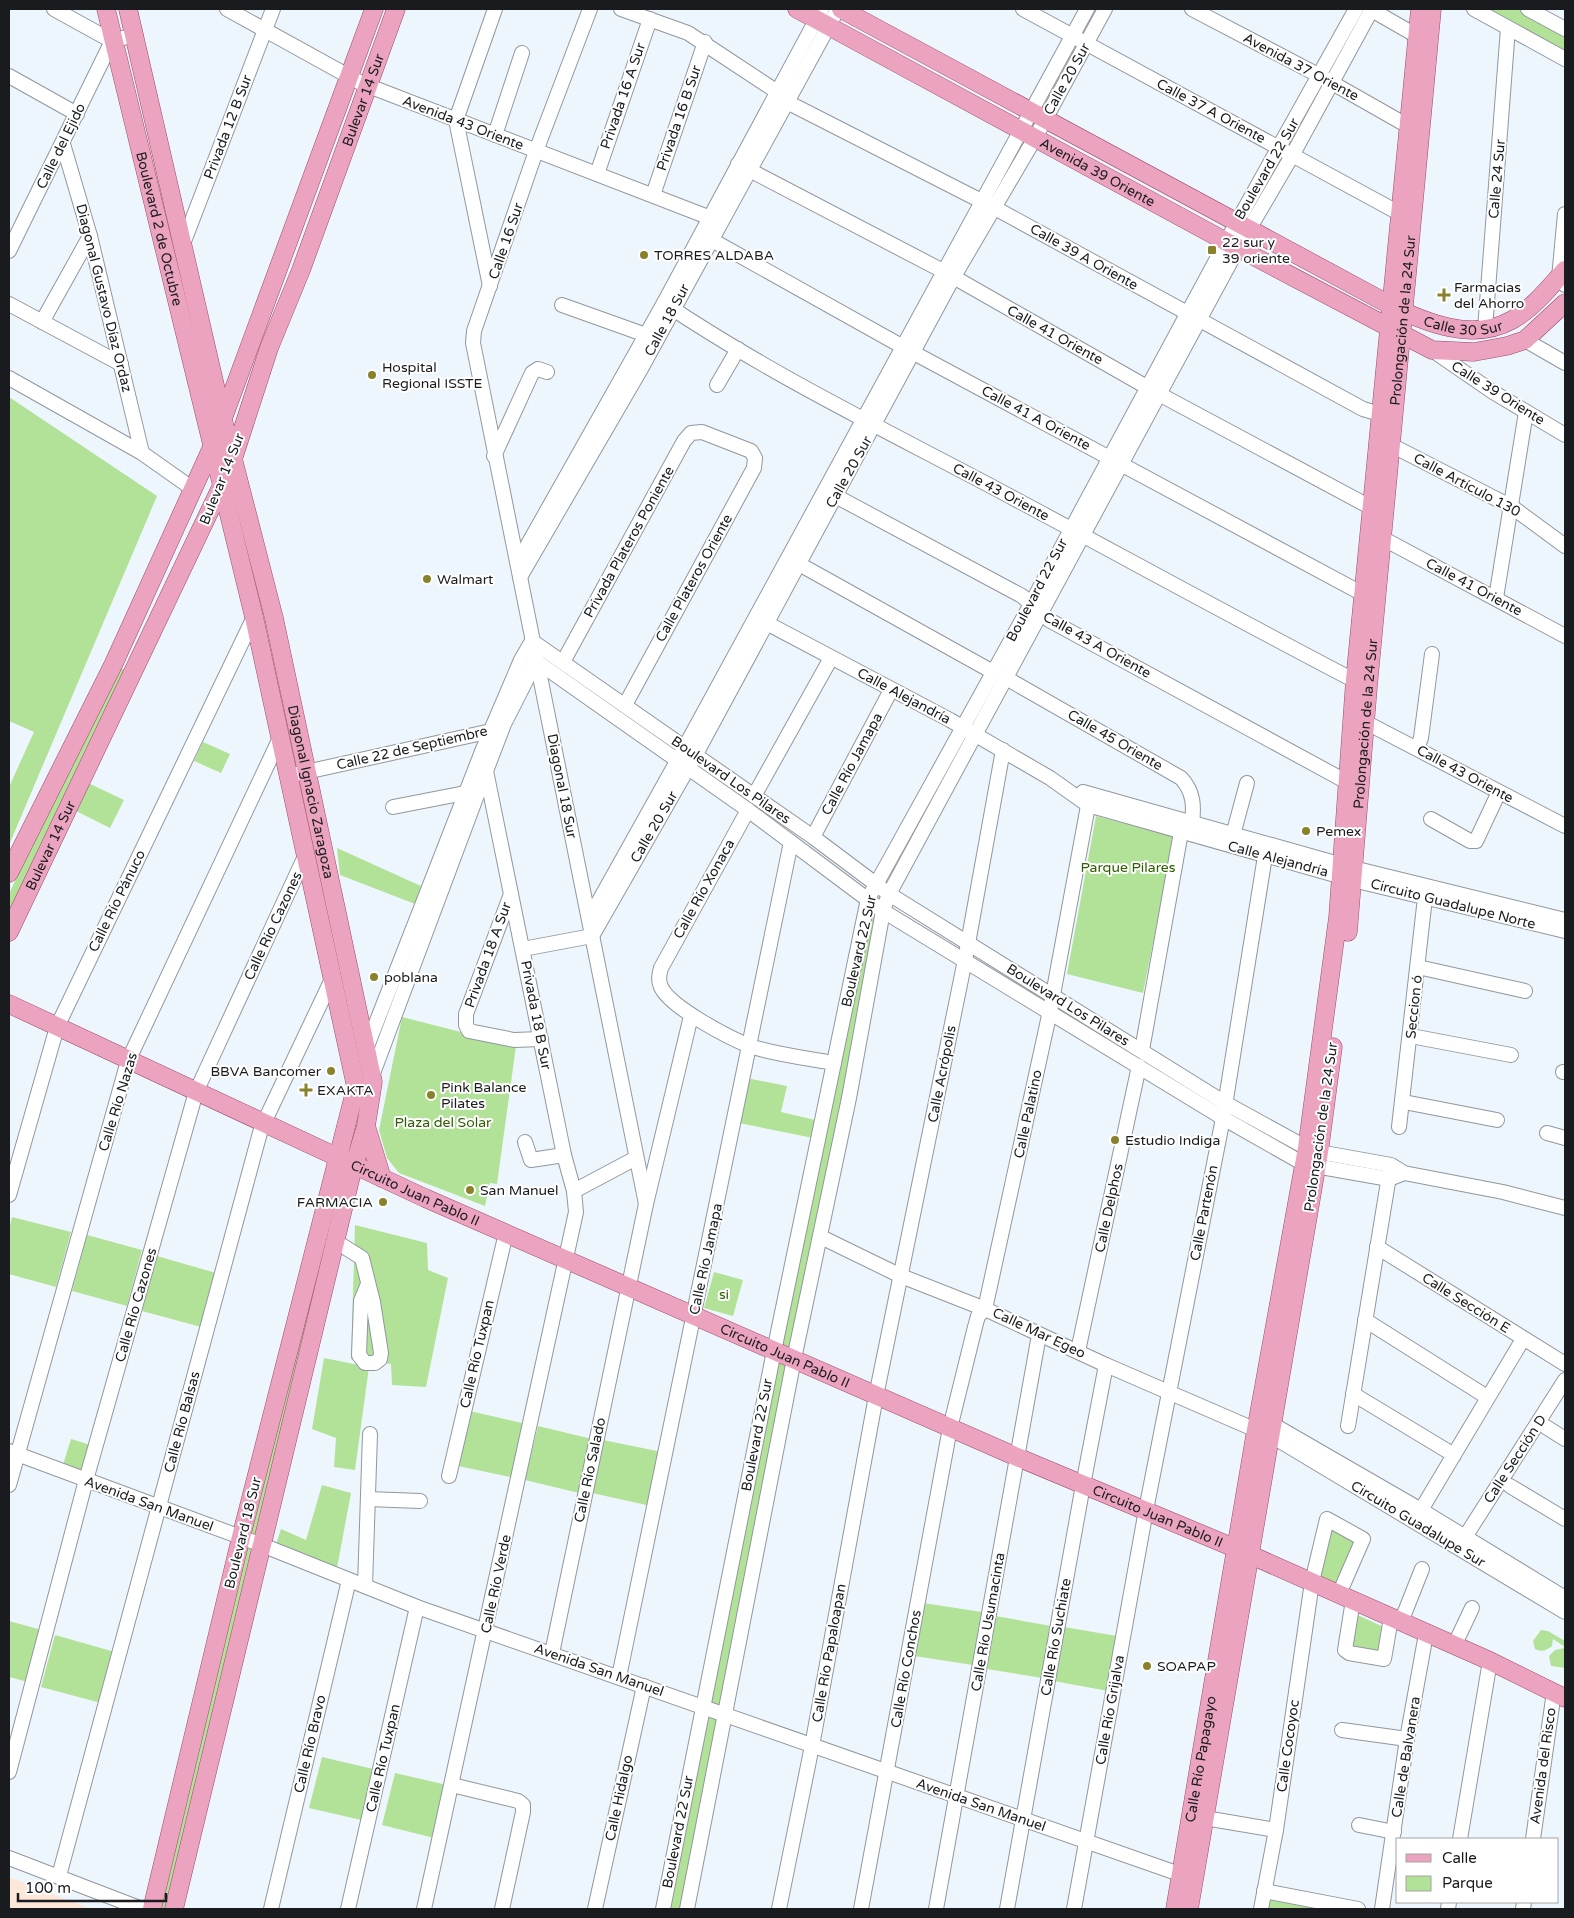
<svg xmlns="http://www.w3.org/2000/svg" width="1574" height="1918" font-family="'Varela Round',sans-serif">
<rect width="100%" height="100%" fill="#eef6fd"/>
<!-- education -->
<polygon fill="#fce7d9" points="9,1877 91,1909 9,1909"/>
<!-- green -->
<g fill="#b2e297">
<polygon points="1487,9 1519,9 1565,35 1565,50"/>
<polygon points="9,397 157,496 9,845 9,787 34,732 9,721"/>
<polygon points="114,665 130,672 9,914 9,894"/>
<polygon points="203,742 230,754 221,773 194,761"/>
<polygon points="86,782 124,800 110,828 72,809"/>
<polygon points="1096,816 1174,837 1143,993 1067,974"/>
<polygon points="337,848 421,886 415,904 340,875"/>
<polygon points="869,905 880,914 790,1352 781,1347"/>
<polygon points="402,1017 516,1046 497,1184 490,1183 485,1206 399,1173 387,1158 379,1130"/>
<polygon points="746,1078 787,1086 781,1112 815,1120 813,1138 739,1123"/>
<polygon points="334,1169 351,1176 174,1909 152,1909"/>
<polygon points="12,1217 71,1232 56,1287 9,1274 9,1230"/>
<polygon points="355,1225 427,1243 428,1270 448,1278 426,1387 392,1385 391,1364 351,1359"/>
<polygon points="87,1235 142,1250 127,1306 72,1291"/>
<polygon points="157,1256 216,1273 201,1327 142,1311"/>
<polygon points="714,1272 743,1280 733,1316 704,1308"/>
<polygon points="773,1356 793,1365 687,1909 663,1909"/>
<polygon points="324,1358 369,1367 355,1470 334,1467 336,1438 312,1429"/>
<polygon points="470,1411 526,1424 515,1478 458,1466"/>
<polygon points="538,1426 592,1439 579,1493 525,1480"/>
<polygon points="71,1439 97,1447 88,1476 62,1468"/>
<polygon points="603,1440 662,1452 651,1506 592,1493"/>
<polygon points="322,1485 351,1493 337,1568 276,1544 281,1529 306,1540"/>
<polygon points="1328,1520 1361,1540 1338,1591 1319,1583"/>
<polygon points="923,1603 982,1612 973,1665 914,1656"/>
<polygon points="1353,1613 1388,1629 1383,1657 1347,1651"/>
<polygon points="996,1616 1051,1626 1042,1678 987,1669"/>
<polygon points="9,1621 42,1630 28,1682 9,1677"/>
<polygon points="1064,1627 1117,1636 1108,1691 1054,1681"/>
<path d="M 1541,1630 L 1548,1631 L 1565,1641 L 1565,1647 L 1553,1639 L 1552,1646 C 1546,1651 1541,1652 1535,1649 L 1533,1641 Z"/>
<polygon points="55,1635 115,1652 101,1703 41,1687"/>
<polygon points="1565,1648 1565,1668 1551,1666 1549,1656 1555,1650"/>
<polygon points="322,1757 373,1769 361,1820 309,1808"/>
<polygon points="395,1773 447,1785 434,1838 382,1825"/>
<polygon points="1269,1900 1322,1909 1267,1909"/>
</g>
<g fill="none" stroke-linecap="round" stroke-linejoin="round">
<!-- minor casing -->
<g stroke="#90979e" stroke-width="16">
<g id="minor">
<polyline points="54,9 112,41 134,35"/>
<polyline points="227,9 361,83 708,217"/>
<polyline points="590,9 536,151 474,331 473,343 646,1204"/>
<polyline points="621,9 688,33 776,91"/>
<polyline points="1023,9 1399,213"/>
<polyline points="1192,9 1320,76 1408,126"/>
<polyline points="1370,9 1424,40"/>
<polyline points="1474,9 1565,59"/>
<polyline points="1528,9 1565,29"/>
<polyline points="9,76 77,114"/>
<polyline points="787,102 993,207 1363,409 1380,414"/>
<polyline points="495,135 522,53"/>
<polyline points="63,144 90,236 142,453"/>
<polyline points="738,164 943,271 1159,394 1372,508 1380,510"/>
<polyline points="597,174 650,19"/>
<polyline points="653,195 705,42"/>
<polyline points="1565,214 1559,278 1565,285"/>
<polyline points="710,239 914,353 1363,594"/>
<polyline points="183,244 273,9"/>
<polyline points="9,251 112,41"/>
<polyline points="490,286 456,120 495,9"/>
<path d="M 664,303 C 765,371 877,426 985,483 C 1111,550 1236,619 1363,685"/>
<polyline points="9,304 121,364"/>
<polyline points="562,305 646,335"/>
<polyline points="42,322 90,236"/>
<polyline points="1485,329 1508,28"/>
<polyline points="1525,340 1565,363"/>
<polyline points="1432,350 1493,392 1565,435"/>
<polyline points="9,378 142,453 193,489"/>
<polyline points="717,385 738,349"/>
<polyline points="1391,445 1512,507 1565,546"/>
<polyline points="494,456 532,373 538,369 547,372"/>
<polyline points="828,492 1022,596 1049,620 1347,782"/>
<polyline points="1382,538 1565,636"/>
<polyline points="518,562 664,303 822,9"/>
<polyline points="799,564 993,672"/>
<polyline points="520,577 642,367 838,9"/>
<polyline points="1496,598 1526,412"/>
<polyline points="759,619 950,720 1050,778 1088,805 1353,880 1565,931"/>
<polyline points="532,641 813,837 889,894 1225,1103 1307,1148 1319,1152 1391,1165 1404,1173 1503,1192 1565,1208"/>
<polyline points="536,661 748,810 883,911 1223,1118 1304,1164 1389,1179 1404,1173"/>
<polyline points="563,662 684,441 691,433 702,432 751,451 755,458 754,468 625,705"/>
<path d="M 1006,678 L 1181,778 C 1194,792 1194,806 1192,824"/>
<polyline points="1365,722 1565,826"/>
<polyline points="1417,748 1421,738 1432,654"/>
<polyline points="297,774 491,731 497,728"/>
<polyline points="1083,792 1353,868 1565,920"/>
<polyline points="754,796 831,658"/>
<polyline points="393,807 465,793"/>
<path d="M 748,810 L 661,968 C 659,975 658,980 661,987 C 670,1007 729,1038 750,1046 C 776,1055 807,1058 834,1063"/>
<polyline points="1431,819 1470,841 1476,841 1499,792"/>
<polyline points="1233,835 1247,783"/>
<polyline points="813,837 891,690"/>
<polyline points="511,894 466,1014 466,1025 469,1031 514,1040 541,1039"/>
<polyline points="589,919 685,747 1087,9"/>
<polyline points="523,949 592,936 696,754 953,278 1035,138 1105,9"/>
<polyline points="1418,967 1525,991"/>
<polyline points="1411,1036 1511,1055"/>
<polyline points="366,1049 483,749 521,660 532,641"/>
<polyline points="1142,1050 1181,832"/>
<polyline points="1563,1072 1565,1072"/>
<polyline points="372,1076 486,771 504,724 536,661"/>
<polyline points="1404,1102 1497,1120"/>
<polyline points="1399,1127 1426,889"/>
<polyline points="1547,1133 1565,1138"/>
<polyline points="525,1142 531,1160 564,1155"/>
<polyline points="574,1191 636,1158"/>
<polyline points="9,1195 57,1027 254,617"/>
<polyline points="821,1237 901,1276 985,1309 1106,1365 1256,1430"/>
<polyline points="335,1241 362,1258 373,1302 381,1353 380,1359 375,1363 365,1363 359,1355 361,1301 368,1284"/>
<polyline points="1377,1247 1565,1364"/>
<polyline points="1365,1320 1487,1397"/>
<polyline points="1078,1351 1139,1066"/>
<polyline points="1353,1394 1454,1455"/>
<polyline points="1272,1424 1421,1510 1565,1598"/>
<polyline points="1348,1426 1390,1170"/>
<polyline points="1546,1427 1565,1439"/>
<polyline points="1270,1435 1565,1612"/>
<polyline points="9,1451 262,1545 417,1607 1188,1877"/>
<polyline points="449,1476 506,1233"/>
<polyline points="9,1485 128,1061 280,738"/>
<polyline points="1510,1486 1565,1519"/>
<polyline points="368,1499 420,1501"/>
<polyline points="1421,1510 1523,1339"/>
<polyline points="1465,1537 1565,1380"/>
<polyline points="365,1586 370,1434"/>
<polyline points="1353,1600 1345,1650 1349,1653 1384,1659 1391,1618"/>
<polyline points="1401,1622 1422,1569"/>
<polyline points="1454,1646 1472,1608"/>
<polyline points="552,1653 646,1204 691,1016"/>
<polyline points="619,1677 791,842"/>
<polyline points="1342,1730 1407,1739"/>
<polyline points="9,1772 86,1480 196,1092 306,854"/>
<polyline points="452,1785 518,1801 523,1805 523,1812 502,1909"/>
<polyline points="1205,1818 1276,1830"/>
<polyline points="1359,1825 1394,1832"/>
<polyline points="1460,1839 1490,1661"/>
<polyline points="1533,1839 1554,1692"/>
<polyline points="9,1858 142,1909"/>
<polyline points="59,1876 261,1129 333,977"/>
<polyline points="1264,1891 1358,1909"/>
<polyline points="271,1909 349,1580"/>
<polyline points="348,1909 417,1607"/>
<polyline points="424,1909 576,1212 574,1191 564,1155 486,771"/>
<polyline points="595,1909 644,1686"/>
<polyline points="663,1909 773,1356 868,899 1031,604 1226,242 1356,9"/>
<polyline points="687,1909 794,1359 849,1098 883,911 889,894 1238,248 1293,154 1372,9"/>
<polyline points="779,1909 812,1746 876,1396 965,960 1003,750"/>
<polyline points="861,1909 950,1428 975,1327 978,1316 985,1309 1050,1011 1090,795"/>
<polyline points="936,1909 1039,1335"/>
<polyline points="1007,1909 1083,1485 1106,1365"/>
<polyline points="1074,1909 1146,1510 1223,1118 1265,856"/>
<polyline points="1261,1909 1276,1830 1312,1582 1327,1519 1363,1539 1339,1594"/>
<polyline points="1382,1909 1407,1739 1426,1634"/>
<polyline points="1448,1909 1449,1902"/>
<polyline points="1523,1909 1524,1902"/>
</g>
</g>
<!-- major casing -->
<g stroke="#994b6b" stroke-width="19">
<g id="major">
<path id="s1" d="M 106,9 L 254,617 L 356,1087 L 241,1537 L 152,1909"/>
<path id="s2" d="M 128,9 L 223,420 L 274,618 L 373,1082 L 366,1126 L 351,1176 L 174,1909"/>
<path id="s3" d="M 797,9 L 1238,248 L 1432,350 L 1474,352 L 1507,346 L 1525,340 L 1565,303"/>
<path id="s4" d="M 841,9 L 1390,305 C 1426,323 1473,342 1512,320 C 1532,309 1550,287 1565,270"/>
<polyline points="222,421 374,9"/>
<path id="s5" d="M 233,459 L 269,348 L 301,270 L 396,9"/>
<polyline points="9,873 114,663 213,445"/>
<path id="s6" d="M 9,932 L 223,483"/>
<path id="s7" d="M 1348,932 L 1368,687 L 1432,9"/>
<path id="s8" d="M 9,1004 L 425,1198 L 1017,1457 L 1237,1549 L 1490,1661 L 1565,1698"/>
<polyline points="366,1126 382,1178"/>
<path id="s9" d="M 1175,1909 L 1256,1430 L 1307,1148 L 1338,917 L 1355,680 L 1420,9"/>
<polyline points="1189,1909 1319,1152 1333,1047"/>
</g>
</g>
<!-- minor -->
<use href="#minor" stroke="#fff" stroke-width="14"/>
<!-- major -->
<use href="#major" stroke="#eba3bf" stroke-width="18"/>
</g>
<!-- markers -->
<g fill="#88822a" stroke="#fff" stroke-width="2">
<rect x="1207" y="245" width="10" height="10" rx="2.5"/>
<circle cx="644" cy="255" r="5"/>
<path d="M1441.5 287.5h5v5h5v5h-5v5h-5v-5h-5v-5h5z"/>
<circle cx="372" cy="375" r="5"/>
<circle cx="427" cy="579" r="5"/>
<circle cx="1306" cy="831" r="5"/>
<circle cx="374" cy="977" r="5"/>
<circle cx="331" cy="1071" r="5"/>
<path d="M303.5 1082.5h5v5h5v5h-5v5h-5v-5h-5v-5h5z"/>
<circle cx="431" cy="1095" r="5"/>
<circle cx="1115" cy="1140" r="5"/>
<circle cx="470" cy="1190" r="5"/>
<circle cx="383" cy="1202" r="5"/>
<circle cx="1147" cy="1666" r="5"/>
</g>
<g text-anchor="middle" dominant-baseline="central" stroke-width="4" stroke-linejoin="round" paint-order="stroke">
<!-- street labels -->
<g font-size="14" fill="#191b1e" stroke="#fff">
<text transform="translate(1301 67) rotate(28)">Avenida 37 Oriente</text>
<text transform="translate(1067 79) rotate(-61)">Calle 20 Sur</text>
<text transform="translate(623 96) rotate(-71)">Privada 16 A Sur</text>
<text stroke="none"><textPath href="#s5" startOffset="382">Bulevar 14 Sur</textPath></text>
<text transform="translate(1211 111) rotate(28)">Calle 37 A Oriente</text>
<text transform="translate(679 118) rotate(-71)">Privada 16 B Sur</text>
<text transform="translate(463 123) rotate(21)">Avenida 43 Oriente</text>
<text transform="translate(228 127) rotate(-69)">Privada 12 B Sur</text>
<text transform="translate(61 146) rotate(-64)">Calle del Ejido</text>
<text transform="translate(1267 169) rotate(-60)">Boulevard 22 Sur</text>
<text stroke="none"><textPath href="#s3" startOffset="342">Avenida 39 Oriente</textPath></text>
<text transform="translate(1497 179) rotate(-85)">Calle 24 Sur</text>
<text stroke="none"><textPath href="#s1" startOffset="226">Boulevard 2 de Octubre</textPath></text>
<text transform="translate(506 241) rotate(-71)">Calle 16 Sur</text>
<text transform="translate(1084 257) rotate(29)">Calle 39 A Oriente</text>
<text transform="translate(104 298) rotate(76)">Diagonal Gustavo Díaz Ordaz</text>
<text transform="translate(667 320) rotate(-62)">Calle 18 Sur</text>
<text stroke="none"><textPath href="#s4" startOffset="701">Calle 30 Sur</textPath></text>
<text stroke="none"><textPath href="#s7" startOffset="614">Prolongación de la 24 Sur</textPath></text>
<text transform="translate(1055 335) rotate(29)">Calle 41 Oriente</text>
<text transform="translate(1498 393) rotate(32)">Calle 39 Oriente</text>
<text transform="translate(1036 418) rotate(28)">Calle 41 A Oriente</text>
<text transform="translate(849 472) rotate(-61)">Calle 20 Sur</text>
<text transform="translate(222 479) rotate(-68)">Bulevar 14 Sur</text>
<text transform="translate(1467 485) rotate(28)">Calle Artículo 130</text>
<text transform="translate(1001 492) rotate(28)">Calle 43 Oriente</text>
<text transform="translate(629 542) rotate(-61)">Privada Plateros Poniente</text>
<text transform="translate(694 578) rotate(-61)">Calle Plateros Oriente</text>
<text transform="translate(1474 587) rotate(28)">Calle 41 Oriente</text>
<text transform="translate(1037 590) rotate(-62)">Boulevard 22 Sur</text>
<text transform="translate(1097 645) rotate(29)">Calle 43 A Oriente</text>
<text transform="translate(904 696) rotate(28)">Calle Alejandría</text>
<text stroke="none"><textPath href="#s7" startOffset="209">Prolongación de la 24 Sur</textPath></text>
<text transform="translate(1115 740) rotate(30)">Calle 45 Oriente</text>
<text transform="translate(412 748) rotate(-13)">Calle 22 de Septiembre</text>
<text transform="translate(852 764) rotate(-62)">Calle Río Jamapa</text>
<text transform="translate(1465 774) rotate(28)">Calle 43 Oriente</text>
<text transform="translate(731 780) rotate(35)">Boulevard Los Pilares</text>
<text transform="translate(562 786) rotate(79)">Diagonal 18 Sur</text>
<text stroke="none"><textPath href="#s2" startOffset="804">Diagonal Ignacio Zaragoza</textPath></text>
<text transform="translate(654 827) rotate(-60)">Calle 20 Sur</text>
<text stroke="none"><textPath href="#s6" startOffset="96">Bulevar 14 Sur</textPath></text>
<text transform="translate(1278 859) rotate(15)">Calle Alejandría</text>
<text transform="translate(704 889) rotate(-61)">Calle Río Xonaca</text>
<text transform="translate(117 901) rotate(-64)">Calle Río Pánuco</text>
<text transform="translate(1453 904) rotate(14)">Circuito Guadalupe Norte</text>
<text transform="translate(273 926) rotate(-65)">Calle Río Cazones</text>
<text transform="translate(859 951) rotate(-77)">Boulevard 22 Sur</text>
<text transform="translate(488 955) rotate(-70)">Privada 18 A Sur</text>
<text transform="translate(1068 1005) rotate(32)">Boulevard Los Pilares</text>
<text transform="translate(1414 1007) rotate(-84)">Seccion ó</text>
<text transform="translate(536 1015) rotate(79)">Privada 18 B Sur</text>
<text transform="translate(942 1074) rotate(-79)">Calle Acrópolis</text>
<text transform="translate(118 1102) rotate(-73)">Calle Río Nazas</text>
<text transform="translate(1028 1114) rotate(-78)">Calle Palatino</text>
<text transform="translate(1321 1127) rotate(-82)">Prolongación de la 24 Sur</text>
<text stroke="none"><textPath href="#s8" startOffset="448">Circuito Juan Pablo II</textPath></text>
<text transform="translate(1109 1208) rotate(-78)">Calle Delphos</text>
<text transform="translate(1204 1213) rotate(-79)">Calle Partenón</text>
<text transform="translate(706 1259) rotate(-78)">Calle Río Jamapa</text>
<text transform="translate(1466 1303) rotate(32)">Calle Sección E</text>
<text transform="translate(136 1305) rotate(-74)">Calle Río Cazones</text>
<text transform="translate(1039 1333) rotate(25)">Calle Mar Egeo</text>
<text transform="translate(477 1354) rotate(-77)">Calle Río Tuxpan</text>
<text stroke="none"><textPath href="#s8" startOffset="852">Circuito Juan Pablo II</textPath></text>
<text transform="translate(182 1422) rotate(-75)">Calle Río Balsas</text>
<text transform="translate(757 1435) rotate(-79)">Boulevard 22 Sur</text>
<text transform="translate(1515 1459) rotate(-57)">Calle Sección D</text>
<text transform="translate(590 1470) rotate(-78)">Calle Río Salado</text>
<text transform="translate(149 1504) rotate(20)">Avenida San Manuel</text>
<text stroke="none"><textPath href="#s8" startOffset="1258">Circuito Juan Pablo II</textPath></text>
<text transform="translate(1418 1524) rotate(31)">Circuito Guadalupe Sur</text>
<text transform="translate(243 1533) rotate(-76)">Boulevard 18 Sur</text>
<text transform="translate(496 1584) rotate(-78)">Calle Río Verde</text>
<text transform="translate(988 1622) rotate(-80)">Calle Río Usumacinta</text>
<text transform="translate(1056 1637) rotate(-80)">Calle Río Suchiate</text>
<text transform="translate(829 1653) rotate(-80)">Calle Río Papaloapan</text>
<text transform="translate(906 1669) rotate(-80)">Calle Río Conchos</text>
<text transform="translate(599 1670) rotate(19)">Avenida San Manuel</text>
<text transform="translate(1110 1710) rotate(-80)">Calle Río Grijalva</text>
<text transform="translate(310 1744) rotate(-77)">Calle Río Bravo</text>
<text transform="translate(1288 1746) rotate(-82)">Calle Cocoyoc</text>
<text transform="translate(1406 1757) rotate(-81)">Calle de Balvanera</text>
<text transform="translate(383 1758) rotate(-77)">Calle Río Tuxpan</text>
<text stroke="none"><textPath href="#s9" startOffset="152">Calle Río Papagayo</textPath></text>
<text transform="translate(1543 1766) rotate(-82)">Avenida del Risco</text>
<text transform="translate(619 1798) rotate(-78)">Calle Hidalgo</text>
<text transform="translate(981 1805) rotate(19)">Avenida San Manuel</text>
<text transform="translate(678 1832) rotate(-79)">Boulevard 22 Sur</text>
</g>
<!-- poi labels -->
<g font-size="14" fill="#191b1e" stroke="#fff" text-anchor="start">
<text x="1222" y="242">22 sur y<tspan x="1222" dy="16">39 oriente</tspan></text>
<text x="654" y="255">TORRES ALDABA</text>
<text x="1454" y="287">Farmacias<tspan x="1454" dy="16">del Ahorro</tspan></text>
<text x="382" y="367">Hospital<tspan x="382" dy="16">Regional ISSTE</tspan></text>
<text x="437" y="579">Walmart</text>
<text x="1316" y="831">Pemex</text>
<text x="384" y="977">poblana</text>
<text x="321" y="1071" text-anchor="end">BBVA Bancomer</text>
<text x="441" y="1087">Pink Balance<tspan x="441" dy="16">Pilates</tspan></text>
<text x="317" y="1090">EXAKTA</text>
<text x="1125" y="1140">Estudio Indiga</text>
<text x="480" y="1190">San Manuel</text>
<text x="373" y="1202" text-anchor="end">FARMACIA</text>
<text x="1157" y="1666">SOAPAP</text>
</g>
<!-- park labels -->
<g font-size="14" fill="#2e5d02" stroke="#fff">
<text x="1128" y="867">Parque Pilares</text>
<text x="443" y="1122">Plaza del Solar</text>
<text x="724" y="1294">si</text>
</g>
</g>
<!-- border -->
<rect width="1574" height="1918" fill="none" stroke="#191b1e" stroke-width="20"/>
<!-- legend -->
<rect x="1396" y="1838" width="162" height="65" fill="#ffffff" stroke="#a3a4a5"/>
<rect x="1406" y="1854" width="25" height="8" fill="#eba3bf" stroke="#a3a4a5"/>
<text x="1442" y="1863" font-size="15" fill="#191b1e">Calle</text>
<rect x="1406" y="1876" width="25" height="15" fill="#b2e297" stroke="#a3a4a5"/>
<text x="1442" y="1888" font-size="15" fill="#191b1e">Parque</text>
<!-- scale -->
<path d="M18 1893v8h148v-8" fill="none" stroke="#191b1e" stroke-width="2.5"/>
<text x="25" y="1893" font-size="15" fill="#191b1e" stroke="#ffffff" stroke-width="4" paint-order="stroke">100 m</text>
</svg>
